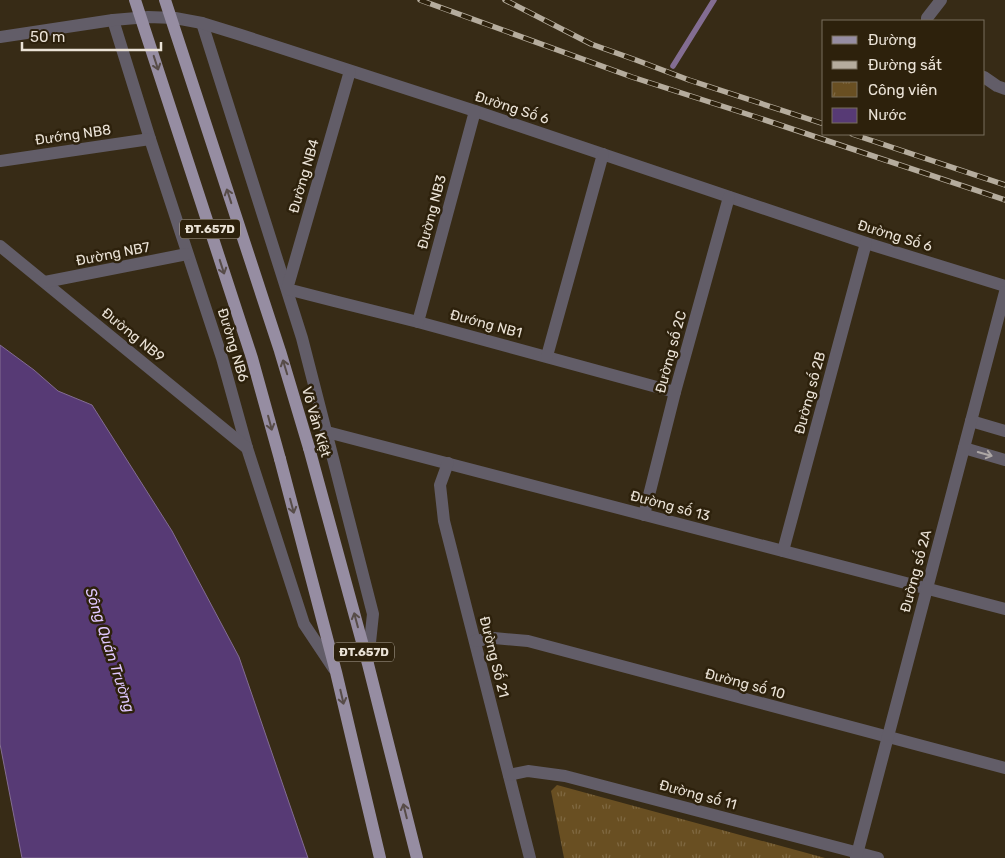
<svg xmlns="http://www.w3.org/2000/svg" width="1005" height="858" font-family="Rubik,sans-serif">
<defs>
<pattern id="park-tufts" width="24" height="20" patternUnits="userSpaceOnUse" patternTransform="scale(1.25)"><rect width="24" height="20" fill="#694f22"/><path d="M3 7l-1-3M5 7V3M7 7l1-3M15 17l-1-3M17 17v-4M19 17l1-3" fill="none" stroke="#7f6841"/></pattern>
</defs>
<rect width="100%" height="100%" fill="#372b16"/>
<!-- park -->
<polygon fill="url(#park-tufts)" points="557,785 825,858 564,858 551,791"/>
<!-- water -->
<polygon fill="#573a75" stroke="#836d92" points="0,345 34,370 58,391 92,405 172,531 239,657 308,858 22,858 0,744"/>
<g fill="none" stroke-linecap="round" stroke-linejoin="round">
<!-- stream -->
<polyline stroke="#836d92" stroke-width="5.5" points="673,66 714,0"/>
<!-- minor -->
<g stroke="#625d68" stroke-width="12">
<polyline points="113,20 150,139 222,358 247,448 304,624 334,669"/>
<polyline points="927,21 927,18 941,0"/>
<polyline points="202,23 302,338 373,614 368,661"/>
<polyline points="0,37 113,20 148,17 175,18 202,23 241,35 475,111 866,243 1005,286"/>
<polyline points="350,71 287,289 334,301 418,322 675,392"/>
<polyline points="984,77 997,86 1005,89"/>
<polyline points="0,161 150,139"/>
<polyline points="0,246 247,448"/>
<polyline points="45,282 187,254"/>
<polyline points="418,322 475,111"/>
<polyline points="547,356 603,154"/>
<polyline points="971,421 1005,431"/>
<polyline points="327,432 1005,609"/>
<polyline points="964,448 1005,460"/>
<polyline points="448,463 440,485 444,521 530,858"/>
<polyline points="644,515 675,392 729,197"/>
<polyline points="783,551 866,243"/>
<polyline points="475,641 494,638 528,641 1005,768"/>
<polyline points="509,775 528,771 565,776 878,858"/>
<polyline points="856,858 1005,292"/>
</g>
<!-- major -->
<g stroke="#968da2" stroke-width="12">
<polyline points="309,448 368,664 417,858"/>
<polyline points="280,459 336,672 380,858"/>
</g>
<!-- rail casing -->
<g stroke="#b5ac9d" stroke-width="5.5">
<g id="rail">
<polyline points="420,0 632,77 756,117 1005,200"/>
<polyline points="505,0 591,44 636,60 689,80 824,124"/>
<polyline points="852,134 1005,185"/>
</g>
</g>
<!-- rail -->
<use href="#rail" stroke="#2d210c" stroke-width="4" stroke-dasharray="11" stroke-linecap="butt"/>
<!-- major-bridge -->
<g stroke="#968da2" stroke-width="12">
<polyline points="135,0 252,358 280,459"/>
<polyline points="165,0 280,351 309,448"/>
</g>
</g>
<!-- one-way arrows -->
<defs><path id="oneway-shaft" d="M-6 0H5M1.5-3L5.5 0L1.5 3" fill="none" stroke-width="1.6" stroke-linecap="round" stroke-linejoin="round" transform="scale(1.25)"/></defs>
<g stroke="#574c48">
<use href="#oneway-shaft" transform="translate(156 63) rotate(72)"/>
<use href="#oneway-shaft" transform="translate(229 196) rotate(-108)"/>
<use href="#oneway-shaft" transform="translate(222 267) rotate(72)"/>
<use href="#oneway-shaft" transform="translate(285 367) rotate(-107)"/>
<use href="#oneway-shaft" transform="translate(270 423) rotate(75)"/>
<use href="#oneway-shaft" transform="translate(292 506) rotate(75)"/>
<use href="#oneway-shaft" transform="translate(356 620) rotate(-105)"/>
<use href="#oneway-shaft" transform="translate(342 697) rotate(77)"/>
<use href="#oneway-shaft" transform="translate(405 811) rotate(-104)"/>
</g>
<use stroke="#ada7a5" href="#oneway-shaft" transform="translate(985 454) rotate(16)"/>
<g text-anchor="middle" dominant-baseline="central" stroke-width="5" stroke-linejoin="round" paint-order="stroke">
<!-- shield labels -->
<g fill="#2d210c" stroke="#b2a99a" stroke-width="1">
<rect x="180" y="219.5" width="60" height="19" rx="4"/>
<rect x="334" y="642.5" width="60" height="19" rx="4"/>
</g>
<g font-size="12" font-weight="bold" fill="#ebe3d7">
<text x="210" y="229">ĐT.657D</text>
<text x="364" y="652">ĐT.657D</text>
</g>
<!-- street labels -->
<g font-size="14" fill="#ebe3d7" stroke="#2d210c">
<text transform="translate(512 108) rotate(18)">Đường Số 6</text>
<text transform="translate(73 135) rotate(-8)">Đướng NB8</text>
<text transform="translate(304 176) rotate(-74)">Đường NB4</text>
<text transform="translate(432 212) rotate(-75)">Đường NB3</text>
<text transform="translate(895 236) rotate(17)">Đường Số 6</text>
<text transform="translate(113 254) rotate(-11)">Đường NB7</text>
<text transform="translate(486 324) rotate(15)">Đướng NB1</text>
<text transform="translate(133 335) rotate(39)">Đường NB9</text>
<text transform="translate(233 345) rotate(73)">Đường NB6</text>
<text transform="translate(671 352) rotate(-75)">Đường số 2C</text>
<text transform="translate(810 393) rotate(-75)">Đường số 2B</text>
<text transform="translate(316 422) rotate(74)">Võ Văn Kiệt</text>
<text transform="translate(670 506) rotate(15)">Đường số 13</text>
<text transform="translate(916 571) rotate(-75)">Đường số 2A</text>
<text transform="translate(494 657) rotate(76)">Đường Số 21</text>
<text transform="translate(745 684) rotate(15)">Đường số 10</text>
<text transform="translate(698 795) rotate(15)">Đường số 11</text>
</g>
<!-- water labels -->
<g font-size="15" font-style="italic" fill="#dfc7fd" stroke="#2d210c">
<text transform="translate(110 650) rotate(72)">Sông Quán Trường</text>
</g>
</g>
<!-- legend -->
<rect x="822" y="20" width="162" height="115" fill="#2d210c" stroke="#796f5d"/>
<rect x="832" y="36" width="25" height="8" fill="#968da2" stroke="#796f5d"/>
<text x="868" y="45" font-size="15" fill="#ebe3d7">Đường</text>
<rect x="832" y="61" width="25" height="8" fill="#b5ac9d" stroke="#796f5d"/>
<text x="868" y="70" font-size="15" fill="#ebe3d7">Đường sắt</text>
<rect x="832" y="82" width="25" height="15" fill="url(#park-tufts)" stroke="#796f5d"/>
<text x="868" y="95" font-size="15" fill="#ebe3d7">Công viên</text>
<rect x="832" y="108" width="25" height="15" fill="#573a75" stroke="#796f5d"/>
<text x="868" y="120" font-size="15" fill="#ebe3d7">Nước</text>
<!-- scale -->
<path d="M22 42v8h139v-8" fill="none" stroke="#ebe3d7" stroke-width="2.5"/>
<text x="30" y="42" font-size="15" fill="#ebe3d7" stroke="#2d210c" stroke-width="4" paint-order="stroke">50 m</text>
</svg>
